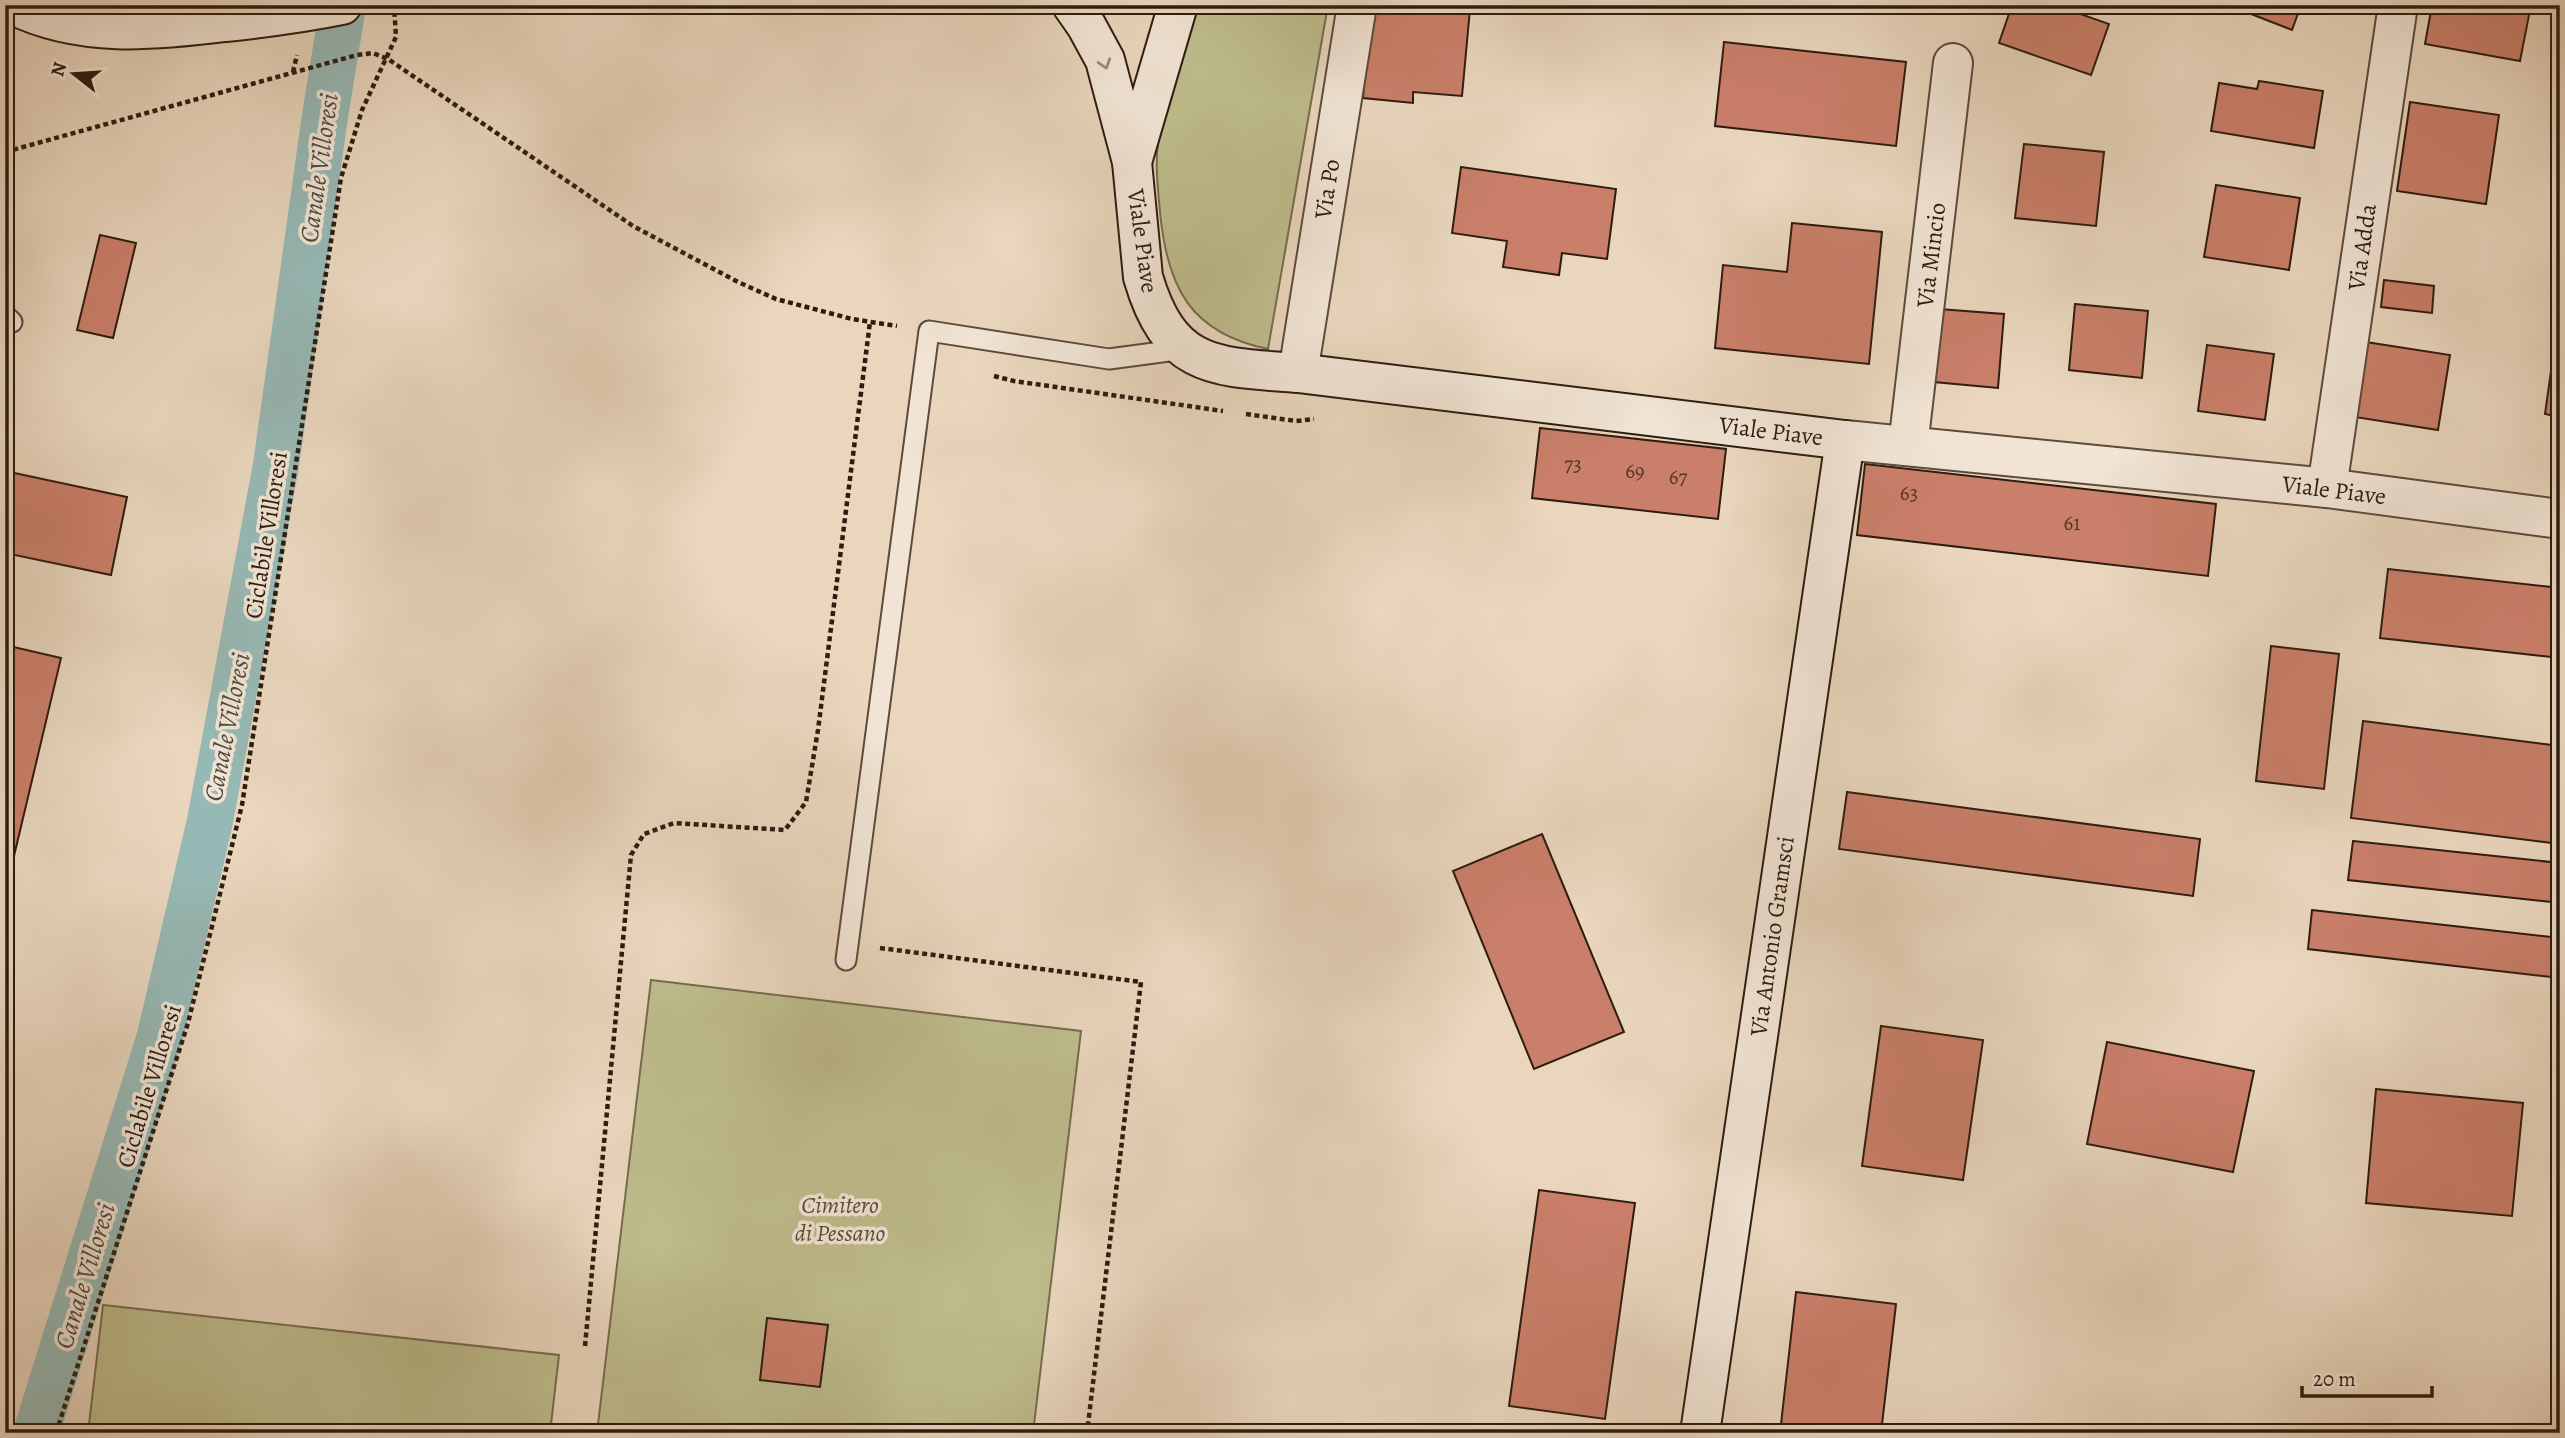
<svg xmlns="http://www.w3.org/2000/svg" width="2565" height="1438" font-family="Alegreya,serif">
<rect width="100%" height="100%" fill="#e9d6bd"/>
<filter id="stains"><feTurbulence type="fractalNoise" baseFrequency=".00286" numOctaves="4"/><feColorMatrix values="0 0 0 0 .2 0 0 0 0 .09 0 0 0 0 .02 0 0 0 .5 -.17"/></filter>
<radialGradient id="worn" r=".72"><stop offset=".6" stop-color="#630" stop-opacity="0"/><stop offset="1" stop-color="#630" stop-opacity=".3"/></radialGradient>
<!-- green -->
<g fill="#bebc8c" stroke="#766c4e" stroke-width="2">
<path d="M 1198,5 L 1328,5 L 1268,349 C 1190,333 1167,287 1160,212 C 1158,189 1155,166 1158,143 C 1160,128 1166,112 1171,97 C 1179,66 1187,35 1198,5 Z"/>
<polygon points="651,980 1081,1031 1033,1433 597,1433"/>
<polygon points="103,1305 559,1355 550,1433 88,1433"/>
</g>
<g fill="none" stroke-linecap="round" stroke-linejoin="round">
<!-- canal -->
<polyline stroke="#97b9b5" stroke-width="46" points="36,1433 160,1036 210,821 276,465 325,116 343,5"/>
</g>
<!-- building -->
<g fill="#ca7f6a" stroke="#2e1c10" stroke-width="2">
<polygon points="1371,5 1427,5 1470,9 1462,96 1413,92 1413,103 1363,98"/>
<polygon points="2012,5 2055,5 2109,24 2091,75 1999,43"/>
<polygon points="2228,5 2301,5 2292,30"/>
<polygon points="2432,5 2531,5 2520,61 2425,44"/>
<polygon points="1724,42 1906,62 1896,146 1715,126"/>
<polygon points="2259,81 2323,91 2314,148 2211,131 2219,83 2257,89"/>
<polygon points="2410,102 2499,115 2486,204 2397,191"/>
<polygon points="2024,144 2104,152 2096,226 2015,218"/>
<polygon points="1461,167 1616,189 1607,259 1562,253 1559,275 1503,267 1507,241 1452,233"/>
<polygon points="2216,185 2300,198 2289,270 2204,257"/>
<polygon points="1792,223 1882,232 1869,364 1715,348 1723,265 1787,272"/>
<polygon points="100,235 136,243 113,338 77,330"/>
<polygon points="2384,280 2434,286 2432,313 2381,307"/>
<polygon points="2075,304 2148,311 2142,378 2069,370"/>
<polygon points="1939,309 2004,314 1998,388 1934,382"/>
<polygon points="2557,328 2560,329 2560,417 2545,414"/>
<polygon points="2366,342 2450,355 2438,430 2355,417"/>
<polygon points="2207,345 2274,354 2265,420 2198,411"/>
<polygon points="1540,428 1726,449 1718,519 1532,498"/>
<polygon points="1865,464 2216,504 2208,576 1857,535"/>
<polygon points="5,471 127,497 111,575 5,553 14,506 5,504"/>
<polygon points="2388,569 2560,588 2560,658 2380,638"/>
<polygon points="5,645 61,658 5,894"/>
<polygon points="2271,646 2339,654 2324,789 2256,781"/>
<polygon points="2363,721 2560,746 2560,844 2351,818"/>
<polygon points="1847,792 2200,839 2193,896 1839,849"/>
<polygon points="1542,834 1624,1032 1534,1069 1453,871"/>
<polygon points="2353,841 2560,863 2560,903 2348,880"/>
<polygon points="2312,910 2560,938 2560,978 2308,949"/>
<polygon points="1881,1026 1983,1040 1963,1180 1862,1166"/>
<polygon points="2107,1042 2254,1071 2233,1172 2087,1144"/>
<polygon points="2376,1089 2523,1103 2512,1216 2366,1203"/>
<polygon points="1539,1190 1635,1203 1605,1419 1509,1406"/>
<polygon points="1796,1292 1896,1304 1881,1433 1780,1433"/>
<polygon points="767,1318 828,1325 820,1387 760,1380"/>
</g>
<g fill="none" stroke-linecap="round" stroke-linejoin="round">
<!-- lane casing -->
<g stroke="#5d4a3b" stroke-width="23">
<g id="lane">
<polyline points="5,315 12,322"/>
<polyline points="846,960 929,331 1109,359 1184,349"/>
</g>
</g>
<!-- street casing -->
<g stroke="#5d4a3b" stroke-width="42">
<g id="street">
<polyline points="1298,373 1357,5"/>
<polyline points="1845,440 2327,488 2560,519"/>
<polyline points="1908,446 1953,63"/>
<polyline points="2327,488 2398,5"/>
</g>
</g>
<!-- secondary casing -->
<g stroke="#2e1c10" stroke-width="42">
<g id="secondary">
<path d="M 13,5 C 80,38 153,31 225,22 C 264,18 303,13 342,5"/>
<path d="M 1072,5 L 1086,25 L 1105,60 L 1132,162 L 1143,277 C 1170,369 1214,367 1298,373 L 1845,440 L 1700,1433"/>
<polyline points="1132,162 1178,5"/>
</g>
</g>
<!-- path -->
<g stroke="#2e1c10" stroke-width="4.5" stroke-dasharray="5 3.5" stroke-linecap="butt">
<polyline points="293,72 297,55"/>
<polyline points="5,152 357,55 373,53 388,59 633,226 738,282 776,299 852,319 897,326"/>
<polyline points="994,376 1014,381 1223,411"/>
<polyline points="1246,414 1296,421 1314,419"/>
<polyline points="880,948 1141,982 1087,1433"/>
<polyline points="585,1346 631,855 644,834 674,823 785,830 806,802 818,730 870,322"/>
<polyline points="56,1433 188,1023 242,805 341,178 362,110 396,37 394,5"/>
</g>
<!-- lane -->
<use href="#lane" stroke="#f1e4d4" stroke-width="19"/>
<!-- street -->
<use href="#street" stroke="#f1e4d4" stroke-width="38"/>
<!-- secondary -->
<use href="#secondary" stroke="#f1e4d4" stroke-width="38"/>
</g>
<!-- one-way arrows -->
<defs><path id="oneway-chevron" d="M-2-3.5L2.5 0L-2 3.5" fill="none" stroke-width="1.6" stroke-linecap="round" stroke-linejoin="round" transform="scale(1.75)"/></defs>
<use stroke="#998a7c" href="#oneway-chevron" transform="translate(1105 64) rotate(72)"/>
<g text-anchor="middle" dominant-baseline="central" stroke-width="7" stroke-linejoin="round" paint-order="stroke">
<!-- number labels -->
<g font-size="21" fill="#553526">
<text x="1573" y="464">73</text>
<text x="1635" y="471">69</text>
<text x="1678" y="477">67</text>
<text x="1909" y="493">63</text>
<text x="2072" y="523">61</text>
</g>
<!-- street labels -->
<g font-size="24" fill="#2e1c10" stroke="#f1e4d4">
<text transform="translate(1327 189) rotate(-81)">Via Po</text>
<text transform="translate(1143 241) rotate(82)">Viale Piave</text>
<text transform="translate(2362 247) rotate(-82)">Via Adda</text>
<text transform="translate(1931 255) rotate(-83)">Via Mincio</text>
<text transform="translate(1771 431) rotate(7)">Viale Piave</text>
<text transform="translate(2334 490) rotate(7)">Viale Piave</text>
<text transform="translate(266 535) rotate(-81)">Ciclabile Villoresi</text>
<text transform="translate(1772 936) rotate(-82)">Via Antonio Gramsci</text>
<text transform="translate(149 1086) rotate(-73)">Ciclabile Villoresi</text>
</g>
<!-- park labels -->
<g font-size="24" font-style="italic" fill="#594c35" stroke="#f1e4d4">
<text x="840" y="1205">Cimitero<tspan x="840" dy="28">di Pessano</tspan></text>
</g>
<!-- water labels -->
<g font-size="26" font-style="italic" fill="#4e4b42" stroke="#f1e4d4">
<text transform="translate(319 168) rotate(-82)">Canale Villoresi</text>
<text transform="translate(227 727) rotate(-79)">Canale Villoresi</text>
<text transform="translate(85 1276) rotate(-73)">Canale Villoresi</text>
</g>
</g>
<!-- margin -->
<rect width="2565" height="1438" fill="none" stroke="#e9d6bd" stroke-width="28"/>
<rect x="7" y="7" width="2551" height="1424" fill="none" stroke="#2e1c10" stroke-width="3.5"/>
<rect x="14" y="14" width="2537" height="1410" fill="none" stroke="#2e1c10" stroke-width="2"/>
<!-- north arrow -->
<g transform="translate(74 74) rotate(287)" stroke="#f1e4d4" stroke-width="5" paint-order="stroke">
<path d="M0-5L12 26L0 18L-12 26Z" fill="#2e1c10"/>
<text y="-10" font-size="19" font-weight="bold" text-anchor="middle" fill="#2e1c10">N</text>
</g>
<!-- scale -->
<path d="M2302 1386v10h130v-10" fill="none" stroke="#2e1c10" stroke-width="3.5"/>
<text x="2313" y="1386" font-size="21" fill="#2e1c10" stroke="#f1e4d4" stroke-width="5" paint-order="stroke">20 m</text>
<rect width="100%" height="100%" filter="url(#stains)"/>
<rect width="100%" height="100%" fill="url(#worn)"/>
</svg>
